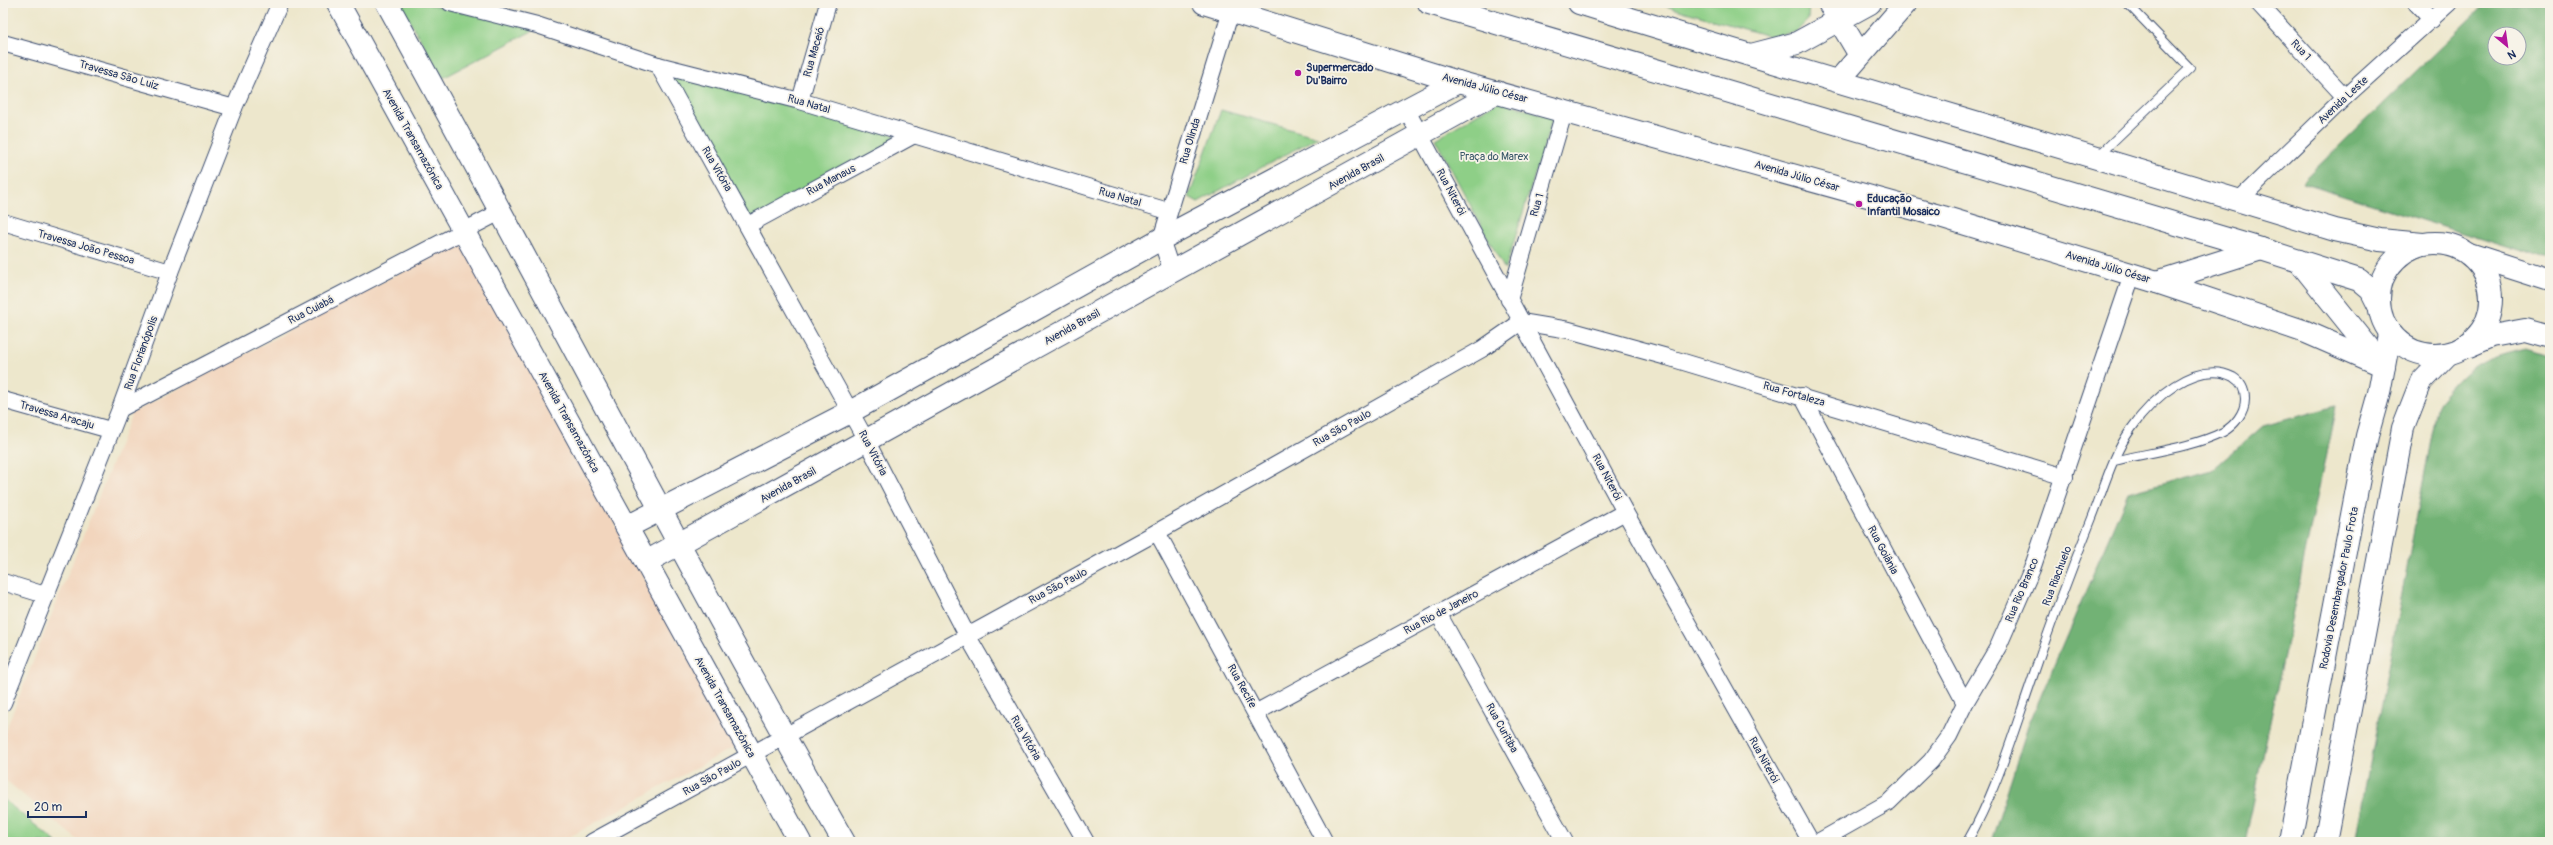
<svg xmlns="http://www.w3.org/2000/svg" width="2553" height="845" font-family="Pangolin,sans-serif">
<rect width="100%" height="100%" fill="#f7f3e8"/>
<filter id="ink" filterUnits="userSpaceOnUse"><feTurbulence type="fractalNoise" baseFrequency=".025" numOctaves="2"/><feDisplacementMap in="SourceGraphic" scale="8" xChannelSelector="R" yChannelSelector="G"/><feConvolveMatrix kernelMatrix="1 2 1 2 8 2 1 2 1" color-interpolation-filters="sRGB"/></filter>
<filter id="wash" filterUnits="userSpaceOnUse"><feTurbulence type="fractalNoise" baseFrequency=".012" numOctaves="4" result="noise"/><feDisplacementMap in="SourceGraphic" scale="16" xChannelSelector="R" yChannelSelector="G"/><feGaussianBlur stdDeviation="0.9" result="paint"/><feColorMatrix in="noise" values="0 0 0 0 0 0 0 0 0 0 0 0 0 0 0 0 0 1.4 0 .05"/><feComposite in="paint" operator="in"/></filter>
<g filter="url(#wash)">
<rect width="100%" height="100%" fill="#ede7cc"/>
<!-- built -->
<polygon fill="#f2d5bd" points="461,241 736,746 560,842 80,842 3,778 3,737 132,413"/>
<!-- green -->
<g fill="#8ecf87" stroke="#547f72">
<polygon points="399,3 423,3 536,29 443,78"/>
<polygon points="1655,3 1809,3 1808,20 1796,32 1769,36"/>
<polygon points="658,63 908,139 747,224"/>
<polygon points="1499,101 1553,117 1505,270 1435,139"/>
<polygon points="1221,110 1318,137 1198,202 1189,197"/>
<polygon points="3,799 56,842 3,842"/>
</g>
<!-- forest -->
<g fill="#72b274" stroke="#467069" fill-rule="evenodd">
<path d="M 2486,3 L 2550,3 L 2550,261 L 2302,182 ZM 2495,34 L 2519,34 L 2519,58 L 2495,58 Z"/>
<path d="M 2525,348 L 2550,356 L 2550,842 L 2355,842 L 2438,403 C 2468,366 2478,359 2525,348 Z"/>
<polygon points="2336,406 2245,842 1991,842 2028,726 2128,492 2212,470 2263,426"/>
</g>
</g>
<g filter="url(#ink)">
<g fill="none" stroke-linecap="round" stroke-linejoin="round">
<!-- lane casing -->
<g stroke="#3a4b6e" stroke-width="10">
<g id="lane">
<polyline points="2098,156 2190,68 2127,3"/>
<path d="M 1967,842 C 1995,794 2011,740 2029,688 C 2048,631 2069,575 2092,518 C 2104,488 2112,456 2131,429 C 2150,401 2196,358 2233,377 C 2241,382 2245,390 2245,399 C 2245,413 2234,426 2223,432 C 2194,447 2146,453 2114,461"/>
</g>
</g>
<!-- street casing -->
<g stroke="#3a4b6e" stroke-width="18">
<g id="street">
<polyline points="450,3 537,25 658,65 800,101 1168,211"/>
<polyline points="2258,3 2345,97"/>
<polyline points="2416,3 2432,20"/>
<polyline points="3,43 234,108"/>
<polyline points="658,65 866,440 967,635 1086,842"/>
<polyline points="800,101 828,3"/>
<polyline points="1406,109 1625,512 1811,842"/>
<polyline points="2239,200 2345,97 2449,3"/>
<polyline points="3,222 170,272"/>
<polyline points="748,225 914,135"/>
<polyline points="1172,272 1161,239 1231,11"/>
<polyline points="1509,300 1565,109"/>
<polyline points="1802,396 1965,703"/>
<polyline points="3,400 110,430"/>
<polyline points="120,409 502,211"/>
<polyline points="1157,532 1325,842"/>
<polyline points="3,582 45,595"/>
<polyline points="1438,613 1565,842"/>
<polyline points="3,703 120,409 170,272 234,108 280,3"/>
<polyline points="1257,712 1625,512"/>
<polyline points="592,842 1157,532 1482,349 1521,322 1569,330 1667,357 2065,477"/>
<polyline points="1818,842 1889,802 1931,761 1949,736 1965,703 1998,647 2032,569 2132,275"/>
</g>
</g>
<!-- secondary casing -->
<g stroke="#3a4b6e" stroke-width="24">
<g id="secondary">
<polyline points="338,3 800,842"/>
<path d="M 387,3 C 541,282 686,565 844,842"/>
<polyline points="1204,3 1458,82 1943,217 2157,282 2306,332 2384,366"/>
<polyline points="1429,3 2261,249 2359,280 2371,290 2378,304"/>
<path d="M 1579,3 C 1830,81 2083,152 2335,230 L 2380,240 L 2423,244"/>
<polyline points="1829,3 1860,55"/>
<polyline points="1751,55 1797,43 1870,3"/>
<polyline points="1839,80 1906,3"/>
<circle cx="2435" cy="299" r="56"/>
<polyline points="2469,254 2550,280"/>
<polyline points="2299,261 2380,362"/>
<polyline points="2157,282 2261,249"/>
<polyline points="2469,346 2492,336 2525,330 2550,337"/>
<polyline points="627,527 850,412 1161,239 1458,82"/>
<polyline points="646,562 1497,92"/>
<polyline points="2290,842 2367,436 2379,393 2390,334"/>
<polyline points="2325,842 2403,428 2421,382 2447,355"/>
</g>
</g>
<!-- lane -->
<use href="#lane" stroke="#fff" stroke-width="8"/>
<!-- street -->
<use href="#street" stroke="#fff" stroke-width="16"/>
<!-- secondary -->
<use href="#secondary" stroke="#fff" stroke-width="22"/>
</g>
</g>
<!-- markers -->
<g fill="#b5179e" stroke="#f7f3e8" stroke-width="1.5">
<circle cx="1298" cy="73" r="4"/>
<circle cx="1859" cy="204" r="4"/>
</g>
<g text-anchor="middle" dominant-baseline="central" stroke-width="3.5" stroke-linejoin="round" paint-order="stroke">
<!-- street labels -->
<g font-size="11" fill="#1b2f5e" stroke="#f7f3e8">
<text transform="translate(2301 50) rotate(47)">Rua 1</text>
<text transform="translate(814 52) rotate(-74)">Rua Maceió</text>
<text transform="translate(119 75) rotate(16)">Travessa São Luiz</text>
<text transform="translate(1485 88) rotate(15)">Avenida Júlio César</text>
<text transform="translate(2343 100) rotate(-43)">Avenida Leste</text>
<text transform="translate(809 104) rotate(16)">Rua Natal</text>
<text transform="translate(413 139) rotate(61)">Avenida Transamazônica</text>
<text transform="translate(1190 141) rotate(-73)">Rua Olinda</text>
<text transform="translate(717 169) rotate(60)">Rua Vitória</text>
<text transform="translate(1356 172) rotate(-29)">Avenida Brasil</text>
<text transform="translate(1797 176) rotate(16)">Avenida Júlio César</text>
<text transform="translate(831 180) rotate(-28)">Rua Manaus</text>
<text transform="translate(1451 192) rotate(62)">Rua Niterói</text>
<text transform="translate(1120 197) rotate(17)">Rua Natal</text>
<text transform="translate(1537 205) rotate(-74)">Rua 1</text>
<text transform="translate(86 247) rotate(16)">Travessa João Pessoa</text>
<text transform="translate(2108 267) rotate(17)">Avenida Júlio César</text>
<text transform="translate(311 310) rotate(-27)">Rua Cuiabá</text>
<text transform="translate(1072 327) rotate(-29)">Avenida Brasil</text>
<text transform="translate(141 353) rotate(-70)">Rua Florianópolis</text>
<text transform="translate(1794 394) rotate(16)">Rua Fortaleza</text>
<text transform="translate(57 415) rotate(16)">Travessa Aracaju</text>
<text transform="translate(569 422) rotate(61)">Avenida Transamazônica</text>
<text transform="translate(1342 428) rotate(-29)">Rua São Paulo</text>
<text transform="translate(873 453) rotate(62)">Rua Vitória</text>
<text transform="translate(1607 477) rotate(62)">Rua Niterói</text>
<text transform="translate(788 485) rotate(-29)">Avenida Brasil</text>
<text transform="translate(1883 550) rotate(62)">Rua Goiânia</text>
<text transform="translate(2057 576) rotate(-69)">Rua Riachuelo</text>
<text transform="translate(1058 586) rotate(-28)">Rua São Paulo</text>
<text transform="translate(2339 588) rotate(-79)">Rodovia Desembargador Paulo Frota</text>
<text transform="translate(2022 590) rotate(-67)">Rua Rio Branco</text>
<text transform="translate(1441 612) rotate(-28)">Rua Rio de Janeiro</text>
<text transform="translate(1242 686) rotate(61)">Rua Recife</text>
<text transform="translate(725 707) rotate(61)">Avenida Transamazônica</text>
<text transform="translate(1502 728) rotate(61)">Rua Curitiba</text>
<text transform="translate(1026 738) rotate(60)">Rua Vitória</text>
<text transform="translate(1764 760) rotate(61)">Rua Niterói</text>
<text transform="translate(712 777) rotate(-29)">Rua São Paulo</text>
</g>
<!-- poi labels -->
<g font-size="11" font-weight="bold" fill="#1b2f5e" stroke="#f7f3e8" text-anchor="start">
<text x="1306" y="67">Supermercado<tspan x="1306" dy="13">Du'Bairro</tspan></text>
<text x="1867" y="198">Educação<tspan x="1867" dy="13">Infantil Mosaico</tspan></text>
</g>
<!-- park labels -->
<g font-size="11" fill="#385768" stroke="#f7f3e8">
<text x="1494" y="156">Praça do Marex</text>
</g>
</g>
<!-- margin -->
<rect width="2553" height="845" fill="none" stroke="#f7f3e8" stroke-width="16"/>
<!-- north arrow -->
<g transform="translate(2507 46) rotate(151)"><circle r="19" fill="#f7f3e8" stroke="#9fa5b1"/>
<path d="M0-3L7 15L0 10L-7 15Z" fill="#b5179e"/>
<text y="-6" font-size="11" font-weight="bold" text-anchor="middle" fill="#1b2f5e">N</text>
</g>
<!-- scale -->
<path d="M28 811v6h58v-6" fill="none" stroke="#1b2f5e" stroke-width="2"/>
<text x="34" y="811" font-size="12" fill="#1b2f5e" stroke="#f7f3e8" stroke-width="3" paint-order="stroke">20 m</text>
</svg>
